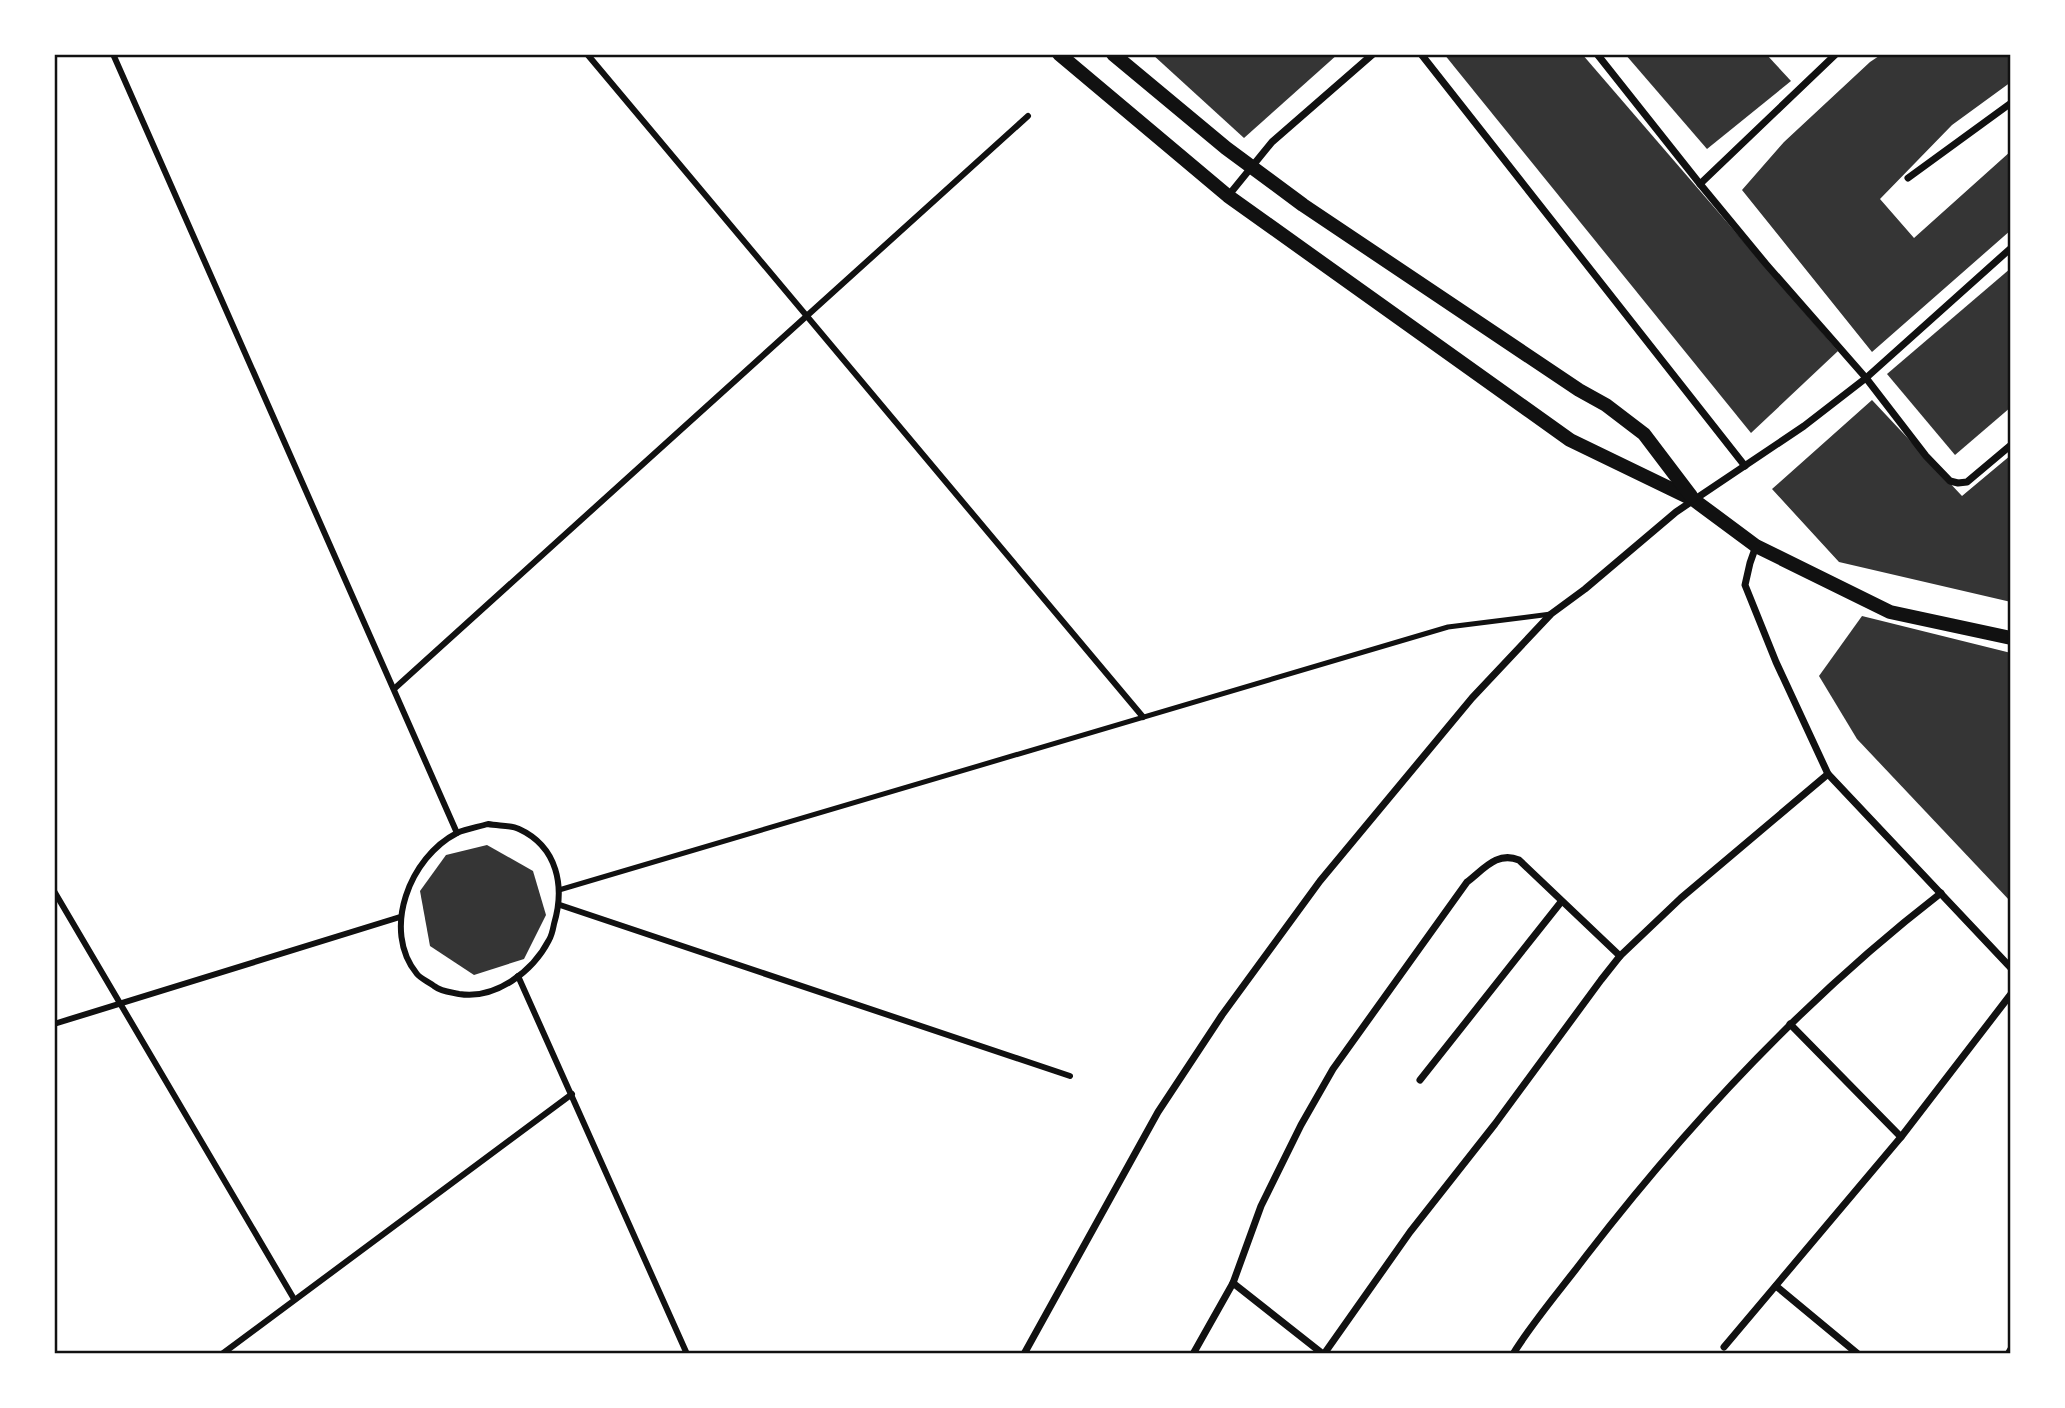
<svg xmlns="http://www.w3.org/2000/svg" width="2065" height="1408" font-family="'IBM Plex Sans',sans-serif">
<rect width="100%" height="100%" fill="#fff"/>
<!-- building -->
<g fill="#353535">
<polygon points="1152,54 1338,54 1244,138"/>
<polygon points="1444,54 1582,54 1838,351 1751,433"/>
<polygon points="1625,54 1766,54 1791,81 1707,149"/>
<polygon points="1882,54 2011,54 2011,82 1952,125 1880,199 1914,238 2011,151 2011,230 1872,352 1742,190 1784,142 1870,62"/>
<polygon points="2011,268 2011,407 1955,455 1887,374"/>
<polygon points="1872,400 1962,496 2011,455 2011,602 1839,562 1772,489"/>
<polygon points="1862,616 2011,653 2011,902 1857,739 1819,676"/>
<polygon points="487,845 533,871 546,915 524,959 474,975 430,946 420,891 446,855"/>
</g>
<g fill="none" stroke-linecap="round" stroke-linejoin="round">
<!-- service -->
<polyline stroke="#111" stroke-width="5" points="559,890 1448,627 1551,614"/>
<!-- pedestrian -->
<g stroke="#111" stroke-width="6">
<polyline points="113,54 457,833"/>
<polyline points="587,54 1143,717"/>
<polyline points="394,689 1028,116"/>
<path d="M 488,824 C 498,826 511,825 519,829 C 558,847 565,887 554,924 C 553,929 552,935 549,940 C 533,971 496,1000 459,994 C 450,992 442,992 434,986 C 429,982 421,979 417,974 C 381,930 410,857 457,833 C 466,829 478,827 488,824 Z"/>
<polyline points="54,891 294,1299"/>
<polyline points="560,905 1070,1076"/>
<polyline points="518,976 687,1354"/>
<polyline points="54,1024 400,917"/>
<polyline points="222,1354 572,1094"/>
</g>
<!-- minor -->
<g stroke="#111" stroke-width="7">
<polyline points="1421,54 1745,466"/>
<polyline points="1597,54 1700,184 1766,264 1866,378 1926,456 1950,481 1958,483 1967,482 2011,445"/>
<polyline points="1908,178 2011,103"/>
<polyline points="1700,184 1836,54"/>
<polyline points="1228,196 1272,142 1373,54"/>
<polyline points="1756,546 1750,563 1745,585 1776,662 1828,774 2011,968"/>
<polyline points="1790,1024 1901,1137"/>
<polyline points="1420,1080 1561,902"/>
<polyline points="1233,1283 1323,1354"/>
<polyline points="1776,1286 1858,1354"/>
<polyline points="1724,1347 1901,1137 2011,994"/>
<polyline points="1024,1354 1158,1112 1222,1015 1320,881 1472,698 1551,614 1585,589 1676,512 1804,426 1866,378 2011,248"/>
<path d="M 1193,1354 L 1233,1283 L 1261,1206 L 1301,1125 L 1333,1069 L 1467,882 C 1484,869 1497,851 1519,860 L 1620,956"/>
<polyline points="1324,1354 1410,1232 1495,1124 1601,980 1620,956 1681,898 1828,774"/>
<path d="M 1513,1354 C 1534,1320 1562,1288 1586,1256 C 1688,1124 1809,995 1941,893"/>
<polyline points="2008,1354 2011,1349"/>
</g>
<!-- secondary -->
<g stroke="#111" stroke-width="14">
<polyline points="1059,54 1228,196 1570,440 1694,500 1756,546 1890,612 2011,638"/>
<polyline points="1113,54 1226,148 1303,205 1579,390 1606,405 1644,434 1691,496"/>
</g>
</g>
<!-- border -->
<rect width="2065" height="1408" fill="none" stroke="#ffffff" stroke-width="112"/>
<rect x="56" y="56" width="1953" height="1296" fill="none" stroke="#111" stroke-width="2.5"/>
</svg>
